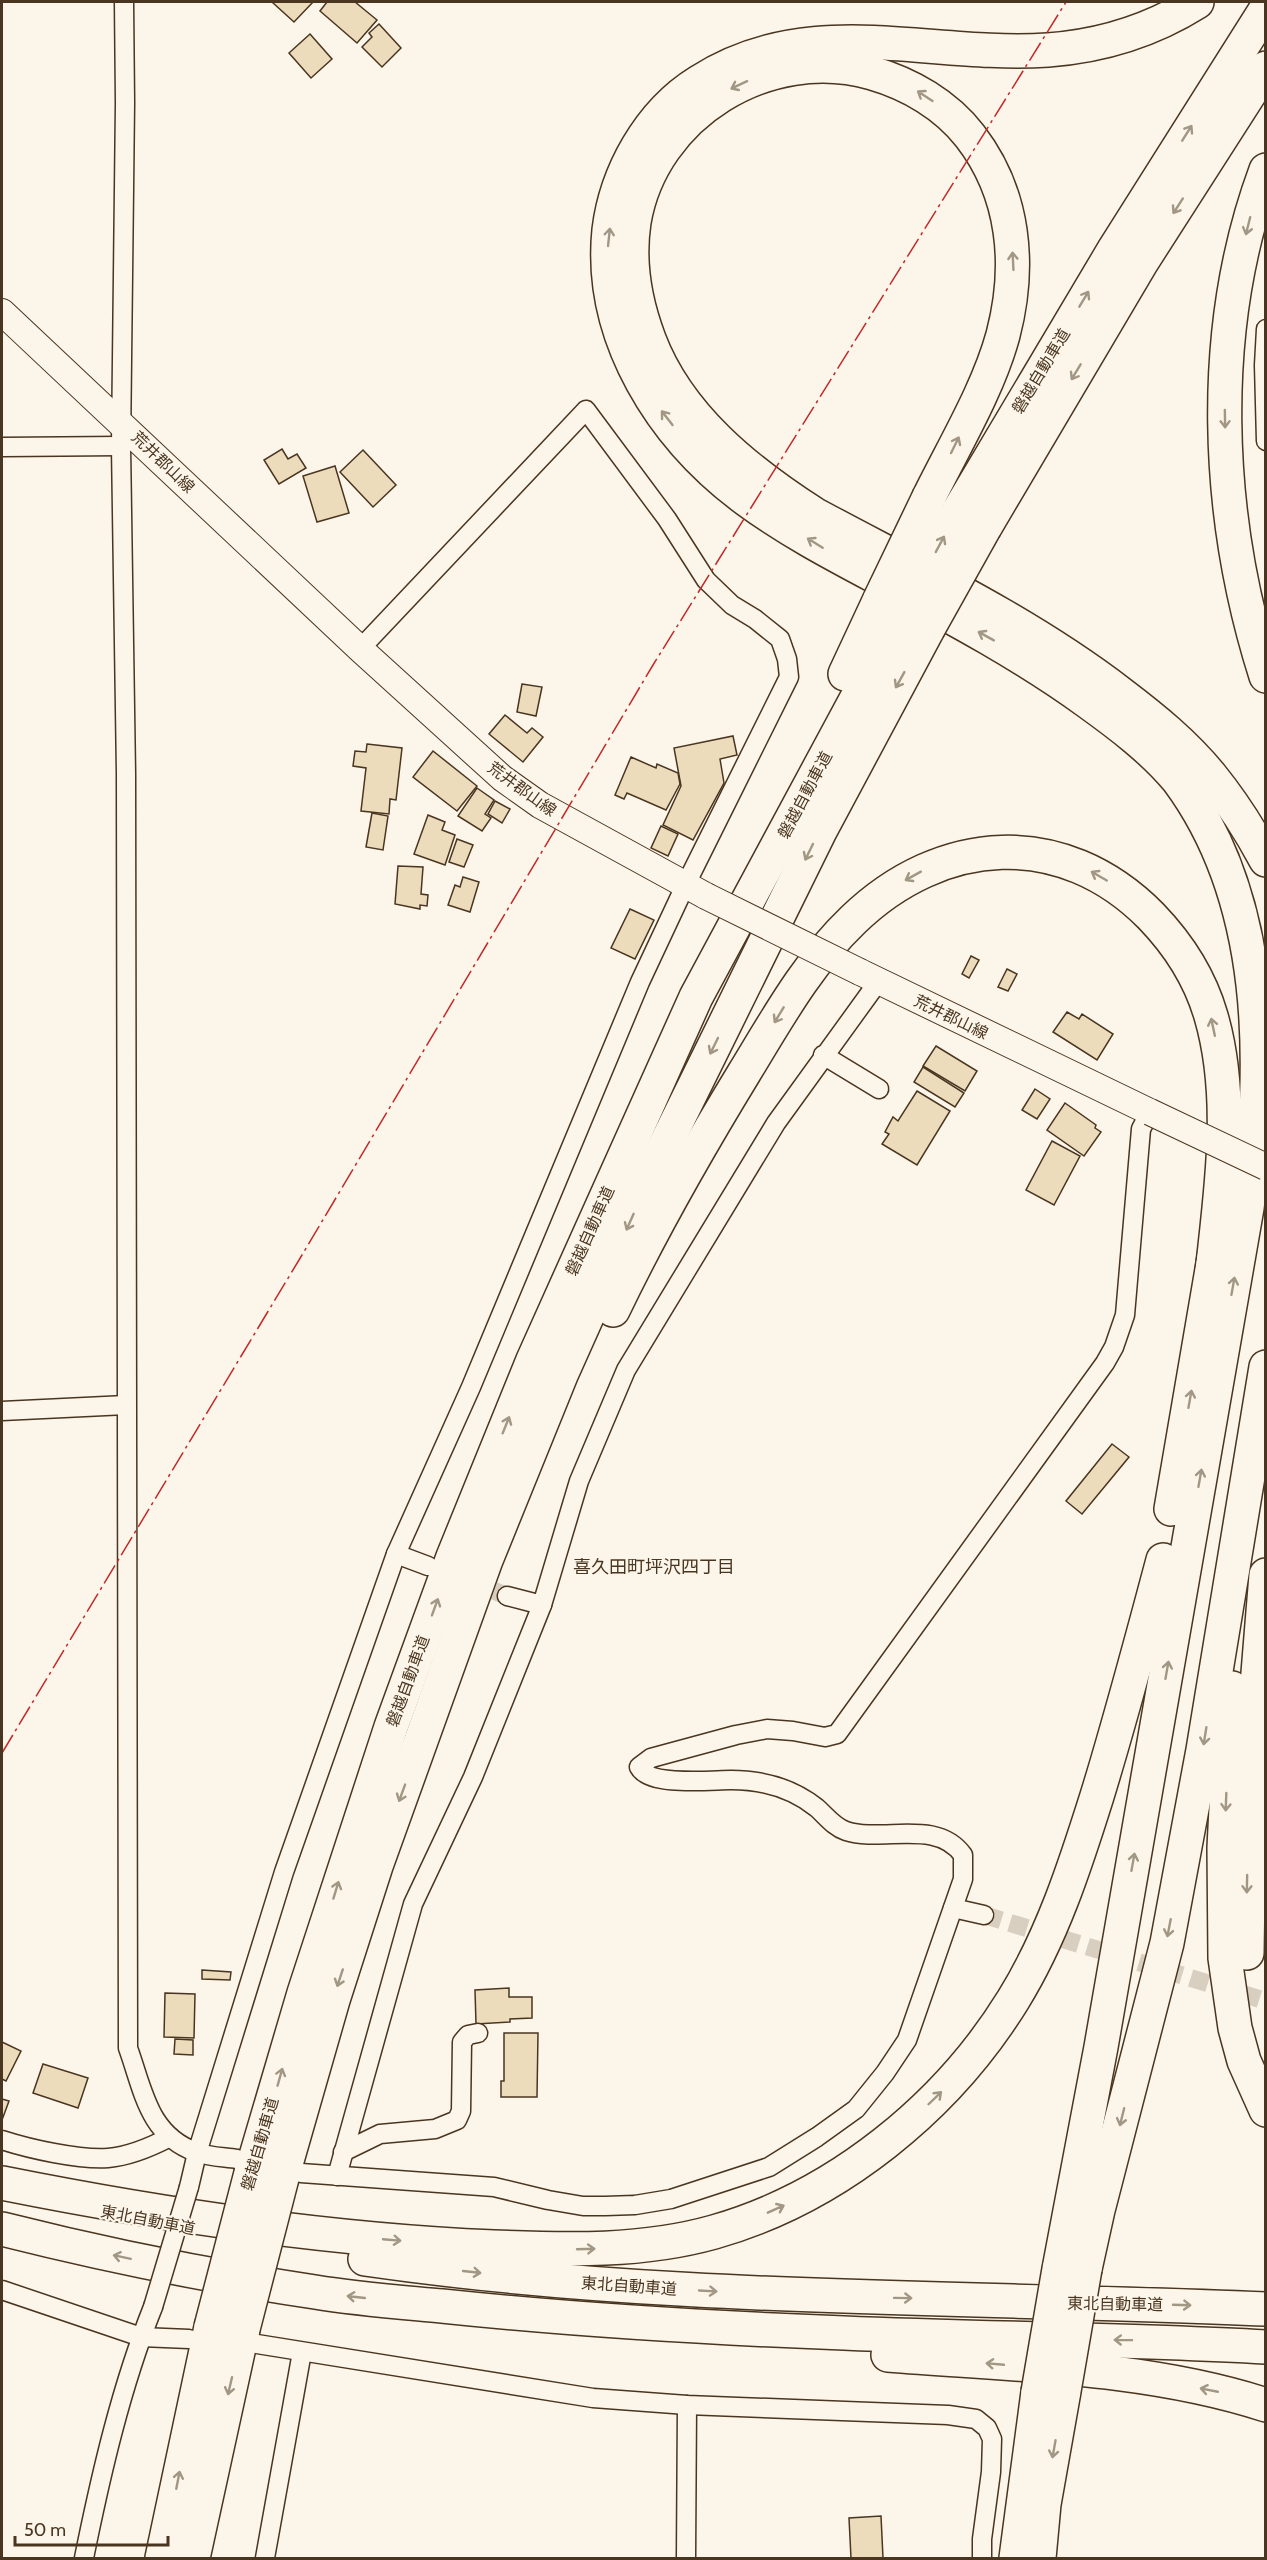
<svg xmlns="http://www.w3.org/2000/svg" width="1267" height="2560" font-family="Cabin,'Noto Sans JP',sans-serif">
<rect width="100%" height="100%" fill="#fbf6e9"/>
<!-- building -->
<g fill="#ecdcbc" stroke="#4a3520" stroke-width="1.5">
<polygon points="272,2 313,2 294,22"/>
<polygon points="327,2 355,2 377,20 357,43 320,11"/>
<polygon points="379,24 401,48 382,67 362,47 372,37 369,33"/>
<polygon points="310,34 332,59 311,78 289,53"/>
<polygon points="282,449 288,459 297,454 306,468 279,484 264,460"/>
<polygon points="363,450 396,485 373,507 340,472"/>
<polygon points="335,466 349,513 317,522 303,476"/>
<polygon points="522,684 542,687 536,716 517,712"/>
<polygon points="505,715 527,733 532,728 543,737 523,762 489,734"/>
<polygon points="733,736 737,755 720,759 724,783 693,840 663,825 681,786 674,748"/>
<polygon points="367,744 402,748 396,800 390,799 389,814 361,811 366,768 353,766 355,751 366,752"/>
<polygon points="433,751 477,786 457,811 413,777"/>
<polygon points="631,757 656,768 657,764 678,773 680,784 666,810 627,793 624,799 615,795"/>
<polygon points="477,788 494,800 485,814 491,818 482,831 458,816"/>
<polygon points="495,801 510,809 502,823 488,814"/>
<polygon points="372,813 388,816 383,850 366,847"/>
<polygon points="428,815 445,822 442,830 455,835 445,865 414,854"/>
<polygon points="661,826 678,834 668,856 651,848"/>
<polygon points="457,839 473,845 464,867 449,862"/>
<polygon points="398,866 423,867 421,894 428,895 427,906 420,905 420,909 395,904"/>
<polygon points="463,877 479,882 470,912 448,905 455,885 460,887"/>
<polygon points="630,909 654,920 635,959 611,948"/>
<polygon points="971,956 979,960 969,978 962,974"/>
<polygon points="1007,969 1017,974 1008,991 998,987"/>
<polygon points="1067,1012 1079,1019 1082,1014 1113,1034 1097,1060 1053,1032"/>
<polygon points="936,1046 977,1071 965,1091 923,1066"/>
<polygon points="923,1067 964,1093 955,1107 914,1082"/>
<polygon points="1035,1089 1050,1099 1037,1119 1022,1110"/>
<polygon points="917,1091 950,1111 917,1165 882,1144 889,1134 885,1132 893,1117 898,1121"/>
<polygon points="1065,1103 1096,1125 1095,1128 1101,1132 1084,1156 1047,1130"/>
<polygon points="1052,1141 1080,1156 1054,1205 1026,1190"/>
<polygon points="1112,1444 1129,1457 1082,1514 1066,1501"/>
<polygon points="202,1970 231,1972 230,1980 202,1979"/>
<polygon points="509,1988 509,1997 532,1997 532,2018 510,2019 510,2022 476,2024 475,1990"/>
<polygon points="165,1993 195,1994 194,2038 164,2037"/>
<polygon points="504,2033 538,2033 537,2097 501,2097 501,2081 504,2081"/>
<polygon points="175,2039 193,2040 193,2055 174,2054"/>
<polygon points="2,2042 21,2051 6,2081 2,2079"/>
<polygon points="43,2064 88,2078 78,2108 33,2093"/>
<polygon points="2,2099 9,2101 2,2120"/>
<polygon points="881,2516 883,2558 851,2558 849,2518"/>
</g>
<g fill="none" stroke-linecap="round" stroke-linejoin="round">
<!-- street-tunnel -->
<g stroke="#d8cfc1" stroke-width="18" stroke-dasharray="18 9" stroke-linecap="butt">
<polyline points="469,1581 507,1596"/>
<polyline points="984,1915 1266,2001"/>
</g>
<!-- street casing -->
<g stroke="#4a3520" stroke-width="21">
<g id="street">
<path d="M 124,2 L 125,103 L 121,446 L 126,774 L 128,2048 C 143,2089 148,2135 196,2152 C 209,2157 224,2157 237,2159"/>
<polyline points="1266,329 1264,365 1266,441"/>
<polyline points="2,447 121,446"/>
<polyline points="823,1055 879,1089"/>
<polyline points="2,1411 126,1405"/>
<polyline points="396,1554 428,1566"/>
<polyline points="507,1596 542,1605"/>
<polyline points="953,1908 984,1915"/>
<path d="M 2,2140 C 30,2149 79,2160 108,2158 C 130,2156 151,2147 170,2137"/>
<polyline points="343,2152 380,2134 435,2129 457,2120 461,2111 462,2042 468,2035 478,2033"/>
<path d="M 301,2173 L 494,2187 L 548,2200 L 583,2206 L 605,2206 L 635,2205 L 671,2199 L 769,2167 L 817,2137 L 856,2109 L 885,2073 L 907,2040 L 963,1879 L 963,1855 C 936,1818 883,1843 846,1831 C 834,1827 826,1816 817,1808 C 792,1788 763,1780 731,1780 C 711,1780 649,1787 639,1767 L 651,1758 L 736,1735 L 767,1729 L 793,1731 L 825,1737 L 837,1734 L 1105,1363 L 1114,1347 L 1125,1315 L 1141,1129 L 1150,1112"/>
<polyline points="337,2176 413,1904 473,1777 542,1605 579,1481 626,1370 776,1123 878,982"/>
<polyline points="189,2187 197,2153 284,1872 396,1554 471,1387 640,982 685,886 789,677 787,659 780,639 755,619 732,605 706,580 667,519 586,410 360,649"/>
<polyline points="2,2290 141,2337 189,2339"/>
<polyline points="257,2344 593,2398 687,2405 948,2415 976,2419 987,2428 992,2439 991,2472 982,2539 982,2558"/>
<path d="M 84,2558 C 101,2474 121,2387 153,2307"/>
<polyline points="265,2558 302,2352"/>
<polyline points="686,2558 687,2405"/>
</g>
</g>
<!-- secondary casing -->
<g stroke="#4a3520" stroke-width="28">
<g id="secondary">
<polyline points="2,312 360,649 502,778 540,805 706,896"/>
<polyline points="860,972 1150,1112"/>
</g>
</g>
<!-- highway casing -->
<g stroke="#4a3520" stroke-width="36">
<g id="highway">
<path d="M 1266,170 C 1207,329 1215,516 1266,676"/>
<path d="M 929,497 C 954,446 988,390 1003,335 C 1021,266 1015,194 970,136 C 946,105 910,84 872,73 C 768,43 652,114 634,222 C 628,262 635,302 649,339 C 678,416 747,471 814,514 C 918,570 1026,621 1120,693 C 1153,718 1185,744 1211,776 C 1232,802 1250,830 1266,860"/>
<polyline points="958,512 1115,248 1266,9"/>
<polyline points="985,527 1141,263 1266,68"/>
<polyline points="845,674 880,599"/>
<path d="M 613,1310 C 652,1229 697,1150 744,1073 C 777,1019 807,964 853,920 C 941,835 1062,826 1151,916 C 1178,944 1200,978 1211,1016 C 1235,1098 1221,1190 1212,1273"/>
<polyline points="1171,1509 1215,1252"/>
<polyline points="1232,1688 1224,1848 1225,1958 1235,2028 1244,2061 1266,2110"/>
<polyline points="1247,1953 1250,1771 1266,1575"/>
<polyline points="251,2173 304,1993 391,1727 453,1557 533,1360 696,997 902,614"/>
<polyline points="282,2178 333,2000 376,1866 486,1560 561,1375 650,1176 820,831 928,629"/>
<path d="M 2,2183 C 162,2215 331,2240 494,2247 C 568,2250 643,2252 714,2232 C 837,2197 947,2107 1013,2000 C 1052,1937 1075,1866 1097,1796 C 1121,1718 1142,1639 1163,1560"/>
<path d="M 2,2229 C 105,2255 209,2276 315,2292 C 357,2299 399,2302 442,2306 C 575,2320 710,2328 844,2333 C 984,2339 1125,2339 1266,2347"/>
<path d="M 365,2259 C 663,2302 965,2296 1266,2309"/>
<path d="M 1059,2269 L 1101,2047 L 1247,1208 C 1266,1063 1267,900 1178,780 C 1153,750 1120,725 1088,702 C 1023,655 954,618 884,581 C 837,556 789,531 747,500 C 663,438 598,338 609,230 C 616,173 649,113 699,82 C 810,11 927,58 1048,50 C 1102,46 1151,31 1197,2"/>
<polyline points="1085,2269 1098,2210 1167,1943 1203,1750 1266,1367"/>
<path d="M 888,2355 C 1012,2365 1146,2366 1266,2405"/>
<polyline points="162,2558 211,2327"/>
<polyline points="193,2558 243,2329"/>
<polyline points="1016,2558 1038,2392"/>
<polyline points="1039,2558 1044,2504 1064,2391"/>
</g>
</g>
<!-- street -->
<use href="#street" stroke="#fbf6e9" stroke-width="18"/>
<!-- secondary -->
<use href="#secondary" stroke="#fbf6e9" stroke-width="26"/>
<!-- highway -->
<use href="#highway" stroke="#fbf6e9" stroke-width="33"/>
<!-- street-bridge casing -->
<g stroke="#4a3520" stroke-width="21" stroke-linecap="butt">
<polyline id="street-bridge" points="153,2307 189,2187"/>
</g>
<!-- secondary-bridge casing -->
<g stroke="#4a3520" stroke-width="28" stroke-linecap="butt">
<g id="secondary-bridge">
<polyline points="706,896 860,972"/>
<polyline points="1150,1112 1266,1167"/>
</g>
</g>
<!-- highway-bridge casing -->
<g stroke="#4a3520" stroke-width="36" stroke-linecap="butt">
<g id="highway-bridge">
<polyline points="880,599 929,497"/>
<polyline points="902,614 958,512"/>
<polyline points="928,629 985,527"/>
<polyline points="211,2327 251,2173"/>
<polyline points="243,2329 282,2178"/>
<polyline points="1064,2391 1085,2269"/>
<polyline points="1038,2392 1059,2269"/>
</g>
</g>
<!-- street-bridge -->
<use href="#street-bridge" stroke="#fbf6e9" stroke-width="18"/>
<!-- secondary-bridge -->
<use href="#secondary-bridge" stroke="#fbf6e9" stroke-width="26"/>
<!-- highway-bridge -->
<use href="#highway-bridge" stroke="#fbf6e9" stroke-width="33"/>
<!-- power -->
<polyline stroke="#c62828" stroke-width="1.5" stroke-dasharray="21 4.5 3 4.5" stroke-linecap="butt" points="2,1753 302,1255 653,665 1066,2"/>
</g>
<!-- one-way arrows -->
<defs><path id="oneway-shaft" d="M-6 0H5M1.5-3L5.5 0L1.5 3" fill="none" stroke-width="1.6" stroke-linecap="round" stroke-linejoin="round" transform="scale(1.5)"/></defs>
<g stroke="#a29684">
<use href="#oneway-shaft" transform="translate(739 85) rotate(155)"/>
<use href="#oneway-shaft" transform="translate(925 96) rotate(-147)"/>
<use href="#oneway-shaft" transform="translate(1187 133) rotate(-58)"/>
<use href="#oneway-shaft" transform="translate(1178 206) rotate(123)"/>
<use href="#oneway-shaft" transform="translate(1248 226) rotate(104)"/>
<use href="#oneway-shaft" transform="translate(609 237) rotate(-84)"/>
<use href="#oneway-shaft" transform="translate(1013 261) rotate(-93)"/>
<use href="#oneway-shaft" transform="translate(1084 299) rotate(-59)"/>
<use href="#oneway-shaft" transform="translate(1076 372) rotate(121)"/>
<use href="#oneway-shaft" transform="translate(667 418) rotate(-128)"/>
<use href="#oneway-shaft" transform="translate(1225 419) rotate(89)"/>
<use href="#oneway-shaft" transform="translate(955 445) rotate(-64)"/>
<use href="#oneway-shaft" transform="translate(815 543) rotate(-148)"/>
<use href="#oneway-shaft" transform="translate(940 544) rotate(-62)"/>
<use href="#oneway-shaft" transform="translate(986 636) rotate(-151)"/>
<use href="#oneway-shaft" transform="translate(900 680) rotate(119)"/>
<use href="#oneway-shaft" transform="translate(809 852) rotate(116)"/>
<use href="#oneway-shaft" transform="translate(913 876) rotate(151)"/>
<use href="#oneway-shaft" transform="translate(1099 876) rotate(-150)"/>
<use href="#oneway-shaft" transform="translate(779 1015) rotate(121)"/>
<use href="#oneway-shaft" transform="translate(1213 1027) rotate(-102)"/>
<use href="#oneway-shaft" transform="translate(714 1046) rotate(116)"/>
<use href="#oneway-shaft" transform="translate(630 1222) rotate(114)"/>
<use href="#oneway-shaft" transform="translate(1233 1286) rotate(-80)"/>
<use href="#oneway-shaft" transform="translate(1190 1399) rotate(-80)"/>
<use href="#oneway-shaft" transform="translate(506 1425) rotate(-68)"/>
<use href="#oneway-shaft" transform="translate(1200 1478) rotate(-80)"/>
<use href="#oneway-shaft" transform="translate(435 1607) rotate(-70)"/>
<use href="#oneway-shaft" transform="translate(1167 1670) rotate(-80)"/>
<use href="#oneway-shaft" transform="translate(1205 1736) rotate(99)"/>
<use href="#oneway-shaft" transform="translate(402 1793) rotate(110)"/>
<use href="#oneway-shaft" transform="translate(1226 1802) rotate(92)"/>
<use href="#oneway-shaft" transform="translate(1133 1862) rotate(-80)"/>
<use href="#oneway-shaft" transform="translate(1247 1884) rotate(91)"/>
<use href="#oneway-shaft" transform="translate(336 1890) rotate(-73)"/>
<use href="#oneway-shaft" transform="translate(1169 1928) rotate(101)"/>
<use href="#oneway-shaft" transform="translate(340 1978) rotate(108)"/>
<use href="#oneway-shaft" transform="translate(280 2077) rotate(-74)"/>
<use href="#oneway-shaft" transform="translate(935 2098) rotate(-44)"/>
<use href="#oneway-shaft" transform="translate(1122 2117) rotate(104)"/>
<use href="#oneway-shaft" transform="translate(776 2209) rotate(-24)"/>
<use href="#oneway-shaft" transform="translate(392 2240) rotate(5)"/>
<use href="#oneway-shaft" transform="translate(586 2249) rotate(-2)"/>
<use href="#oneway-shaft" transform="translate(122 2257) rotate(-168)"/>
<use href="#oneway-shaft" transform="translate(472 2272) rotate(6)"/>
<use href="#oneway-shaft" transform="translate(708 2291) rotate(3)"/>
<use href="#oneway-shaft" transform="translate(356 2297) rotate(-174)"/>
<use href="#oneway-shaft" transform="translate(903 2298) rotate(1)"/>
<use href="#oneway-shaft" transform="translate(1182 2305) rotate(2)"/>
<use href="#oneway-shaft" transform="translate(1123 2340) rotate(-179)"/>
<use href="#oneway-shaft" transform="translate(995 2364) rotate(-175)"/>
<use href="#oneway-shaft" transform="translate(230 2386) rotate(103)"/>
<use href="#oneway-shaft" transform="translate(1209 2390) rotate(-169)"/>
<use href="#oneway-shaft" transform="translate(1054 2449) rotate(100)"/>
<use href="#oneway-shaft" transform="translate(178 2480) rotate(-79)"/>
</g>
<g text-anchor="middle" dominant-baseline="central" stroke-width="4.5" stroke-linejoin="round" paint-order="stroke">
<!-- street labels -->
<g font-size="16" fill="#4a3520" stroke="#fbf6e9">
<text transform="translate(1041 371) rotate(-59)">磐越自動車道</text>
<text transform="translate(163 462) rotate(44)">荒井郡山線</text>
<text transform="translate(522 789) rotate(36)">荒井郡山線</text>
<text transform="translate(805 795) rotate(-62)">磐越自動車道</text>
<text transform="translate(951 1017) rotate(26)">荒井郡山線</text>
<text transform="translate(590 1231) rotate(-66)">磐越自動車道</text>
<text transform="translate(408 1681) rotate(-70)">磐越自動車道</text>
<text transform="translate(260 2144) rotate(-74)">磐越自動車道</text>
<text transform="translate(148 2220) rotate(11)">東北自動車道</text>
<text transform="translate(629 2286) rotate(4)">東北自動車道</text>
<text transform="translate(1115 2304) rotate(1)">東北自動車道</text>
</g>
<!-- neighbourhood labels -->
<g font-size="18" fill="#4a3520" stroke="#fbf6e9">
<text x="654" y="1567">喜久田町坪沢四丁目</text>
</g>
</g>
<!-- border -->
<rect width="1267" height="2560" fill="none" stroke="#4a3520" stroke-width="6"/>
<!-- scale -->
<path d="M15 2536v9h153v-9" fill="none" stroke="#4a3520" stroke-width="3"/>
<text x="24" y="2536" font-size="18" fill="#4a3520" stroke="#fbf6e9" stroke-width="4.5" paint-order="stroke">50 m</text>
</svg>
